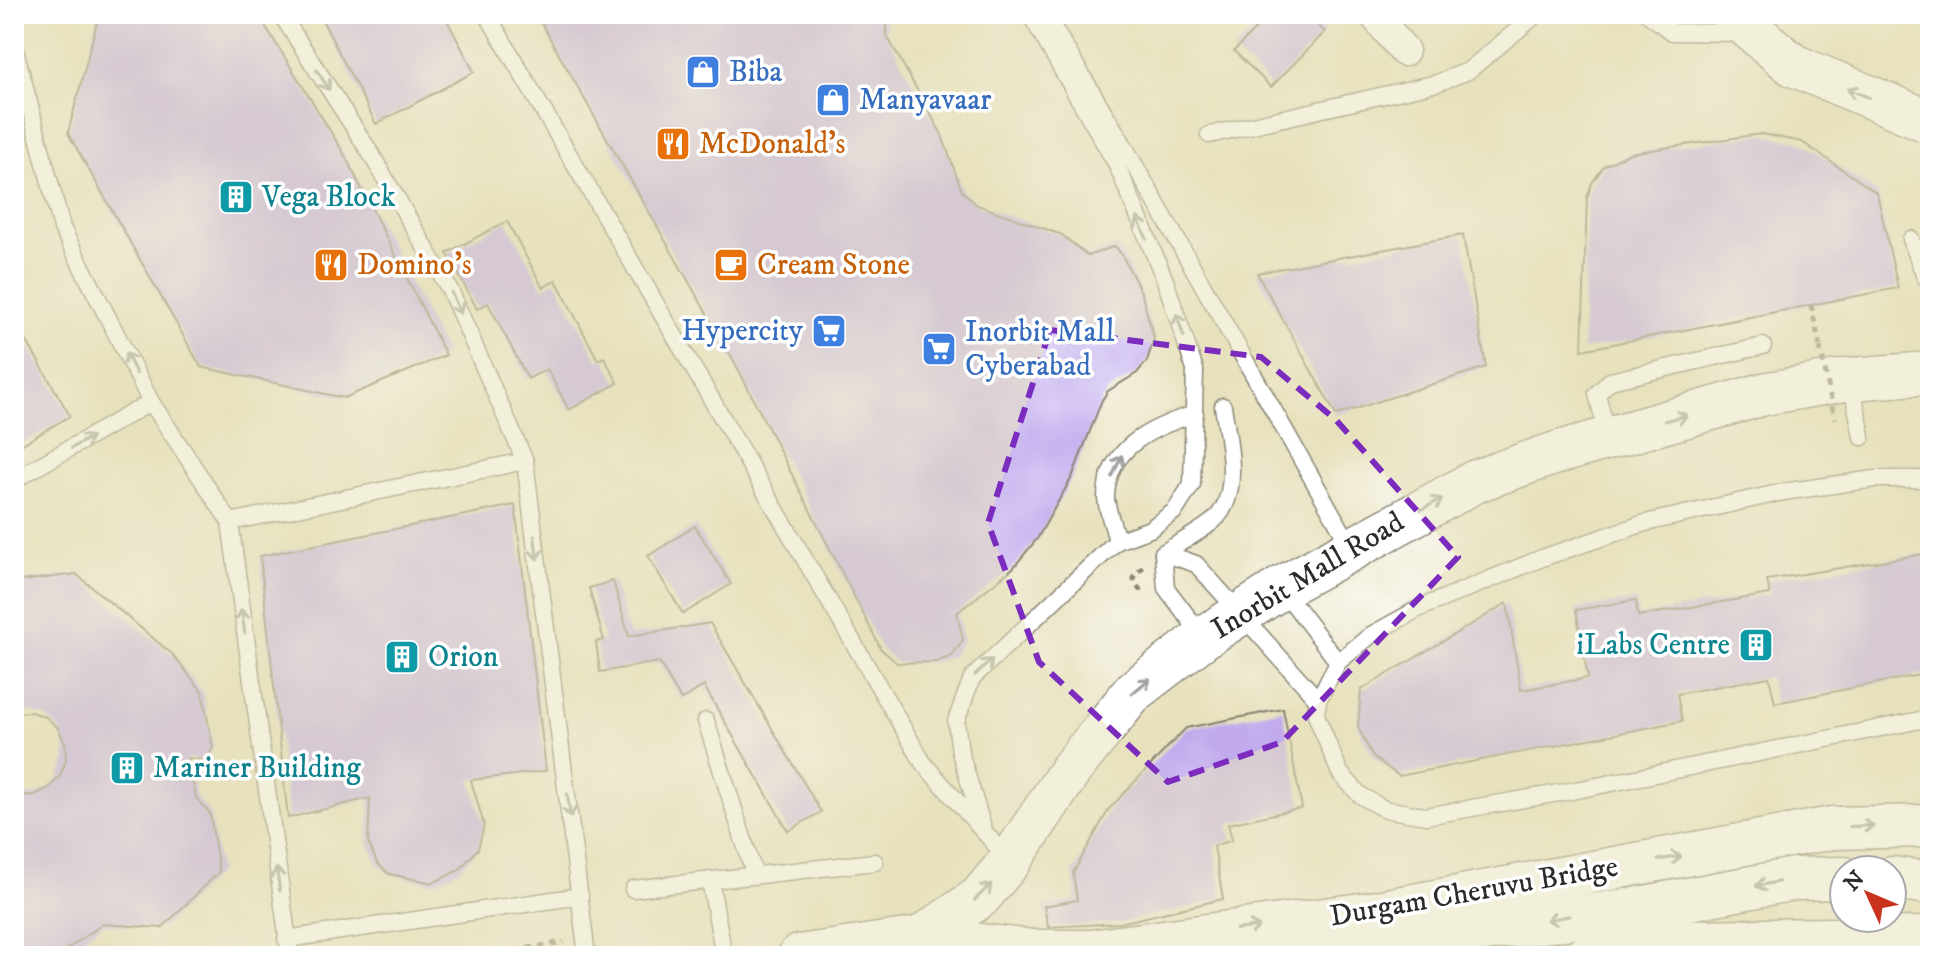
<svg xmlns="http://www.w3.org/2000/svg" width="1944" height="970" font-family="'IM FELL DW Pica',serif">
<rect width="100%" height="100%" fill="#fff"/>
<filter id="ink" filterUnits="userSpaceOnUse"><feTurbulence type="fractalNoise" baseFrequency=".0125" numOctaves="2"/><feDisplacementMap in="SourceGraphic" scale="16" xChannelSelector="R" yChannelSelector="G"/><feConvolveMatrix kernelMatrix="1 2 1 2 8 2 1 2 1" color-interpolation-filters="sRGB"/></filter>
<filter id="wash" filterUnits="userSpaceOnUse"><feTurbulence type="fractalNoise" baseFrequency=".006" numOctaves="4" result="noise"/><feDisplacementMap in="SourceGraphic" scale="32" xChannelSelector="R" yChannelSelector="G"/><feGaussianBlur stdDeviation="1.8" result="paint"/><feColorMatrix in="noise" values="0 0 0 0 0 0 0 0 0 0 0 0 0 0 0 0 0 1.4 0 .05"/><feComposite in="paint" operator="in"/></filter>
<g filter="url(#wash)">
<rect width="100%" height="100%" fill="#e8e1bd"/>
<g id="blocks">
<!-- building -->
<g fill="#c1abed">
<polygon points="99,14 258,14 342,150 446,355 344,398 201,367 68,133"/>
<polygon points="319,14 444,14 474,72 376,124"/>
<polygon points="536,14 886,14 886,34 941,133 962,191 977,205 1062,235 1088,256 1115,246 1122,255 1141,292 1154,338 1147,361 1137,373 1108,391 1102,400 1072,477 1037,539 1013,568 957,613 963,640 952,656 936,662 897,663 881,649 734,361"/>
<polygon points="1270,14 1306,14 1325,32 1271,87 1234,51"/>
<polygon points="1761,134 1802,142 1877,193 1898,288 1582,350 1587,198 1592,183 1604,166 1630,153"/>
<polygon points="507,221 543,288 556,280 598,360 604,357 618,383 569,410 547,369 528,379 488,303 477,309 447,253"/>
<polygon points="1463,235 1486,367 1336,415 1257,273"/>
<polygon points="14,319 70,416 14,449"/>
<polygon points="515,505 546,771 471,780 484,825 478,849 459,870 433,883 389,874 377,863 368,842 370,798 288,818 260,556"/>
<polygon points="695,526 731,584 683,614 648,556"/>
<polygon points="1930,553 1930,673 1775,703 1769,677 1677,694 1682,721 1399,776 1373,757 1358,727 1361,690 1507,603 1521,690 1588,678 1576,610 1636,600 1638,616 1770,594 1767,580"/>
<polygon points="76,574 172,654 202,691 213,747 206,761 188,758 196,798 210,813 219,872 162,928 103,924 57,956 47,956 14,950 14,796 35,795 49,788 60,776 66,760 65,743 58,728 46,717 31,712 14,713 14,582"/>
<polygon points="613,581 629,636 710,623 821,812 788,831 704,686 681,700 659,662 600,672 596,642 604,640 589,588"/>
<polygon points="1283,709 1302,808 1228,824 1232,840 1214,846 1223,899 1120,923 1048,927 1044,906 1077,900 1073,873 1109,809 1186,728"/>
</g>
</g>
</g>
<g filter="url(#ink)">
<use href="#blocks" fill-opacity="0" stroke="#8a8674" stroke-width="2"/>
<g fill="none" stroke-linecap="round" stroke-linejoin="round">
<!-- service casing -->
<g stroke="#8a8674" stroke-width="19">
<g id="service">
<polyline points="281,14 371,154 450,290 525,461 587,956"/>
<polyline points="487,14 924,764 1008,859"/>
<polyline points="1030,14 1117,165"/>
<polyline points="1045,14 1120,139 1351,547"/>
<polyline points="1648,14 1672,32 1744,33"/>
<polyline points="14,46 62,228 151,402 230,522 290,956"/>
<polyline points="1209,135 1437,83 1468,71 1537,14"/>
<polyline points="1911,239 1925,277 1930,280"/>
<polyline points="1851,381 1862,437"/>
<polyline points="1608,437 1597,394 1610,381 1763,346"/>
<polyline points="1930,479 1875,479 1783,492 1645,523 1542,558 1420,608 1371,635 1338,662 1318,700 1316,715 1340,773 1360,795 1384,809 1426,816 1582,789 1930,718"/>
<polyline points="14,480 151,402"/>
<polyline points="230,522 525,461"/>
<path d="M 1117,541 C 1114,528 1107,511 1106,498 C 1106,447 1155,426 1195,414"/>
<path d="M 1163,553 C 1179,543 1197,534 1212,522 C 1243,497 1228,440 1223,406"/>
<polyline points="1282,589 1338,662"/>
<polyline points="1203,637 1166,588 1163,553 1196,564 1318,700"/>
<polyline points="706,721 755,876"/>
<polyline points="982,824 960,752 956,721 972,678 1117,541 1150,529 1175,511 1192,484 1195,370 1165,280 1117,165 1120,139"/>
<polyline points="710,880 724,956"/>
<polyline points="633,889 875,862"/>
<polyline points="286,939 580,896"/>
</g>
</g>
<!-- minor casing -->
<g stroke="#8a8674" stroke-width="33">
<polyline id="minor" points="1374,14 1404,51"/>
</g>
<!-- secondary casing -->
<g stroke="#8a8674" stroke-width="45">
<g id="secondary">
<polyline points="1732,14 1793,65 1930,122"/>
<polyline points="1892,878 1930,883"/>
<polyline points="920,938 1033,951 1091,951 1376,912 1832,828 1930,826"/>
<polyline points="799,956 920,938 980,897 1010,861 1072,768 1134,691 1203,638 1281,588 1476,481 1556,453 1764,394 1850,379 1930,373"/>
<polyline points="1298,956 1635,909 1795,879 1844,878"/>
<polyline points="1587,956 1672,941 1930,938"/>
</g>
</g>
<!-- path -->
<g stroke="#8a8674" stroke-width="5" stroke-dasharray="6 6" stroke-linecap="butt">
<polyline points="1811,305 1820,347"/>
<polyline points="1143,567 1134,576 1134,582 1143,594"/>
<polyline points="480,956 564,942"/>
</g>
<!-- service -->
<use href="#service" stroke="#fff" stroke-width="16"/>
<!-- minor -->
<use href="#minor" stroke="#fff" stroke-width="30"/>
<!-- secondary -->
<use href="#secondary" stroke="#fff" stroke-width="42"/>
<!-- path-bridge -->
<polyline stroke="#8a8674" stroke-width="5" stroke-dasharray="6 6" stroke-linecap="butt" points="1820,347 1835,419"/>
</g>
<!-- one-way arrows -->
<defs><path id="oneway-shaft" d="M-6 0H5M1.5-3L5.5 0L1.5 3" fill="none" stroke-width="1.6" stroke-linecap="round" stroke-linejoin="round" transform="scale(2)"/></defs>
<g stroke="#a0a0a0">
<use href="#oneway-shaft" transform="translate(323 80) rotate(57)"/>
<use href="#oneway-shaft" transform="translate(1858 93) rotate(-158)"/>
<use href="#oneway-shaft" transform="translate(1142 228) rotate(-114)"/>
<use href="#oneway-shaft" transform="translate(456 303) rotate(66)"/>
<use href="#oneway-shaft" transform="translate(1180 325) rotate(-108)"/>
<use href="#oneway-shaft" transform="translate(131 363) rotate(-117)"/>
<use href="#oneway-shaft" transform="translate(1676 418) rotate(-15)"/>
<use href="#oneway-shaft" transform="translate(82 442) rotate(-30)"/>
<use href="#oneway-shaft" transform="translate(1117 466) rotate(-65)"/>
<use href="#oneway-shaft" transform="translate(1432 504) rotate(-28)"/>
<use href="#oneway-shaft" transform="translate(536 548) rotate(83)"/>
<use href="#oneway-shaft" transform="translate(243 621) rotate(-98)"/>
<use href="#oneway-shaft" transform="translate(984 667) rotate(-43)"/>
<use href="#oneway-shaft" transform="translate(1141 686) rotate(-40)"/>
<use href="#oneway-shaft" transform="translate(569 806) rotate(83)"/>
<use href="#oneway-shaft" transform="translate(1862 826) rotate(-3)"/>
<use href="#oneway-shaft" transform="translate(1670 858) rotate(-10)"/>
<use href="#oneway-shaft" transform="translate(278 879) rotate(-98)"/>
<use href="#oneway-shaft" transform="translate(1767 884) rotate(169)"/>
<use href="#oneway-shaft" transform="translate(983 892) rotate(-45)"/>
<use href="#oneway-shaft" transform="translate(1558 918) rotate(170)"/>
<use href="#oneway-shaft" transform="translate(1248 928) rotate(-7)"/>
</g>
</g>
<!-- marked area -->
<path d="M0 0H1944V970H0ZM 1050,330 L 1261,357 L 1336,420 L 1458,557 L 1282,742 L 1168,782 L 1039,662 L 988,523 Z" fill="#e8e1bd" fill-opacity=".55" fill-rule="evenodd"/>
<path fill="none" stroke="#7b2cbf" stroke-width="6" stroke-dasharray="16 10" stroke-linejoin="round" d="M 1050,330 L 1261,357 L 1336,420 L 1458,557 L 1282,742 L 1168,782 L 1039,662 L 988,523 Z"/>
<!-- icons -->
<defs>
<g id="shop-square" transform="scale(1.8)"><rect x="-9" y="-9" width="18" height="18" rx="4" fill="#3f7fe0" stroke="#fff"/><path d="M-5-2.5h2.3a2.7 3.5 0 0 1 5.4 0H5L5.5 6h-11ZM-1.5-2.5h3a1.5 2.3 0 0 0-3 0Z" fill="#fff"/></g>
<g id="restaurant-square" transform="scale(1.8)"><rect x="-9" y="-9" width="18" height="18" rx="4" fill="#e8710a" stroke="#fff"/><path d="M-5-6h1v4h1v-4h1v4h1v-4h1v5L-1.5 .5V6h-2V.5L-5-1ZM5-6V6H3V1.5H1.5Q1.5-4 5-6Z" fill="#fff"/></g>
<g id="building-square" transform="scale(1.8)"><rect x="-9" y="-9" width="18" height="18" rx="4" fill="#0f9aa8" stroke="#fff"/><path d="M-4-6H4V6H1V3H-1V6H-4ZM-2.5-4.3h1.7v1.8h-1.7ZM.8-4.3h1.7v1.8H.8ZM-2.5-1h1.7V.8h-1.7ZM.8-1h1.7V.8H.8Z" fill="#fff"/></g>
<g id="cafe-square" transform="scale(1.8)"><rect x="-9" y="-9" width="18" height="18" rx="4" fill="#e8710a" stroke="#fff"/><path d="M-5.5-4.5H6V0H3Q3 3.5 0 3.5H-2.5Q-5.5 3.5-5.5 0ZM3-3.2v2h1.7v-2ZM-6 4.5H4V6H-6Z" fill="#fff"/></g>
<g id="supermarket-square" transform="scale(1.8)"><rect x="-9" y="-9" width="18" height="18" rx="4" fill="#3f7fe0" stroke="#fff"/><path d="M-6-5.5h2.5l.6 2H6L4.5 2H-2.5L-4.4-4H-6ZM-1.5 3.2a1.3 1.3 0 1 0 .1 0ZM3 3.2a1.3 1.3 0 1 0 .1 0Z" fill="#fff"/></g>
</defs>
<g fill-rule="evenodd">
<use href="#shop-square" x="703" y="72"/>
<use href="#shop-square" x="833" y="100"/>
<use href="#restaurant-square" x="673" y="144"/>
<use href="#building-square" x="236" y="197"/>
<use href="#restaurant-square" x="331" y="265"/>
<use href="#cafe-square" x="731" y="265"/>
<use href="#supermarket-square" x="829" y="331"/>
<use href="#supermarket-square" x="939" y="349"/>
<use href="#building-square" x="1756" y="645"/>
<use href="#building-square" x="402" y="657"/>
<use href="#building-square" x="127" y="768"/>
</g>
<g text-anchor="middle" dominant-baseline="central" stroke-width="7" stroke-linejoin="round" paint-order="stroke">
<!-- shop labels -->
<g font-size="30" fill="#366cbe" stroke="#fff" text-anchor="start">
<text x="729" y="72">Biba</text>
<text x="859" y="100">Manyavaar</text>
<text x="803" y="331" text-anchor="end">Hypercity</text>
<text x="965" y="332">Inorbit Mall<tspan x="965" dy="34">Cyberabad</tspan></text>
</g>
<!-- food labels -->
<g font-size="30" fill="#c56008" stroke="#fff" text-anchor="start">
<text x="699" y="144">McDonald's</text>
<text x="357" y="265">Domino's</text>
<text x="757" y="265">Cream Stone</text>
</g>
<!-- culture labels -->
<g font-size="30" fill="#0d838f" stroke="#fff" text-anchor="start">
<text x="262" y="197">Vega Block</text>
<text x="1730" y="645" text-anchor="end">iLabs Centre</text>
<text x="428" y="657">Orion</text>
<text x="153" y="768">Mariner Building</text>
</g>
<!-- street labels -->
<g font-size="30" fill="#2b2b2b" stroke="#fff">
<text transform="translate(1308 576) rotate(-31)">Inorbit Mall Road</text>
<text transform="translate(1474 892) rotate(-10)">Durgam Cheruvu Bridge</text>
</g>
</g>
<!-- margin -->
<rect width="1944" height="970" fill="none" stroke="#fff" stroke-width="48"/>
<!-- north arrow -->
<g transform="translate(1868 894) rotate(314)"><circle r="38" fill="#ffffff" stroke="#aaaaaa" stroke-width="2"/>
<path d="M0-6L14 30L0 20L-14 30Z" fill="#c8321e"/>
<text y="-12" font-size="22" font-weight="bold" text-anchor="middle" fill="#2b2b2b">N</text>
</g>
</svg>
